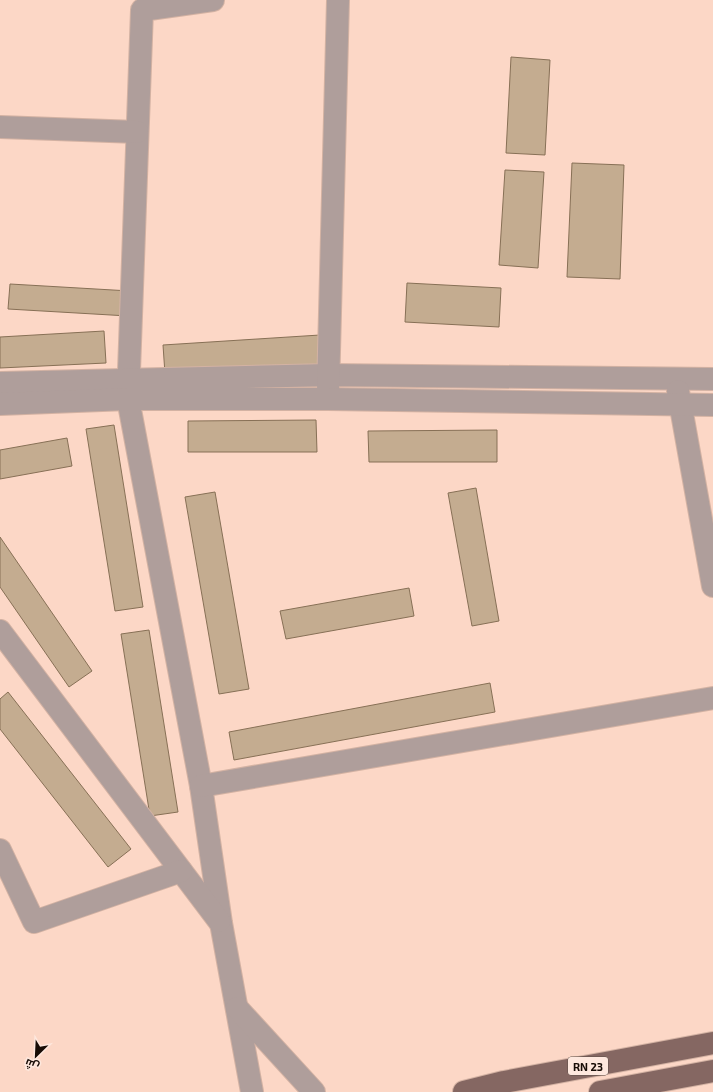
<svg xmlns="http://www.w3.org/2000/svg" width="713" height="1092" font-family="'Exo 2',Cairo,sans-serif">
<rect width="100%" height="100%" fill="#fcd7c6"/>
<!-- building -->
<g fill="#c4ac90" stroke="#877056">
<polygon points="511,57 550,60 545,155 506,153"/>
<polygon points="572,163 624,165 620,279 567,277"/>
<polygon points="505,170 544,172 538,268 499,265"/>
<polygon points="407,283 501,288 499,327 405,322"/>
<polygon points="10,284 130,291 128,316 8,309"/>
<polygon points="104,331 106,363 0,368 0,337"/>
<polygon points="320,335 322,364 165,374 163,345"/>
<polygon points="316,420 317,452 188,452 188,421"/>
<polygon points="114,425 143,607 115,611 86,429"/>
<polygon points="497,430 497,462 369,462 368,431"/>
<polygon points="67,438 72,466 0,479 0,450"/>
<polygon points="476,488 499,621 472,626 448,493"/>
<polygon points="215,492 249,689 219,694 185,497"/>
<polygon points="0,537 92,671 69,687 0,587"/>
<polygon points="409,588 414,616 286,639 280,611"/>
<polygon points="149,630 178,812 150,816 121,634"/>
<polygon points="490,683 495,712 234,760 229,732"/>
<polygon points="8,692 131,849 108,867 0,729 0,699"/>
</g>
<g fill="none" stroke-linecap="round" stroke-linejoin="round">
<!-- minor casing -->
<g stroke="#d3b2a3" stroke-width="24">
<g id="minor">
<polyline points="213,0 142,10 128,399 201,786 221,923 252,1092"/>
<polyline points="0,127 137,132"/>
<polyline points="0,383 329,375 713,379"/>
<polyline points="328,391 338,0"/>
<polyline points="678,391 713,586"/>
<polyline points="0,404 128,399 328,399 713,405"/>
<polyline points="0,631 219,921"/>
<polyline points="201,786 713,698"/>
<polyline points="0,850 34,922 181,871"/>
<polyline points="237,1008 314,1092"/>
</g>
</g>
<!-- primary casing -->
<g stroke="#d3b2a3" stroke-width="24">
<g id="primary">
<polyline points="464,1092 504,1082 713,1043"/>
<polyline points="600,1092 713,1071"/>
</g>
</g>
<!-- minor -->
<use href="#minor" stroke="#af9e9b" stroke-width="22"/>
<!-- primary -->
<use href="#primary" stroke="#856762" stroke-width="22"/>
</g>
<g text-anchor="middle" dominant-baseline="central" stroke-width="3.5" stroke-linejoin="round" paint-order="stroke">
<!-- shield labels -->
<rect fill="#fee8de" stroke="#5c4e47" stroke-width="1" x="568" y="1057" width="40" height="18" rx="3"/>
<g font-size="11" font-weight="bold" fill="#170c06">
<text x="588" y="1066">RN 23</text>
</g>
</g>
<!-- north arrow -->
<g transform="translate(36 1056) rotate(204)" stroke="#fee8de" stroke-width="3" paint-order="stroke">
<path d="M0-3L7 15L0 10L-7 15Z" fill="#170c06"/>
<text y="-6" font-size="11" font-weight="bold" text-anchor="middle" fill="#170c06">ش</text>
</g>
</svg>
